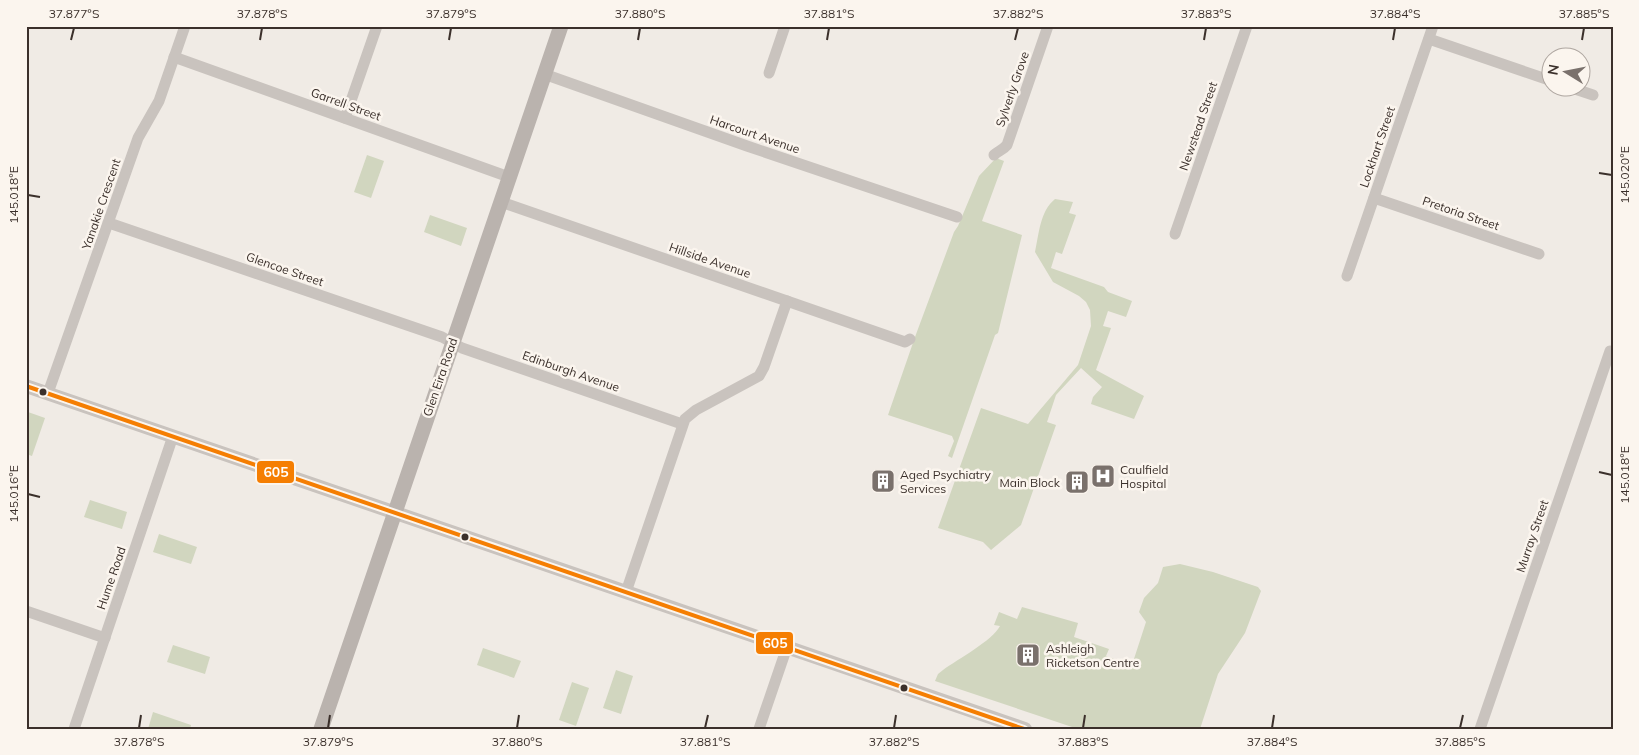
<svg xmlns="http://www.w3.org/2000/svg" width="1639" height="755" font-family="Mulish,sans-serif">
<rect width="100%" height="100%" fill="#f0ebe5"/>
<!-- green -->
<g fill="#d1d6bf">
<polygon points="367,155 384,161 371,198 354,192"/>
<polygon points="996,158 1004,161 982,221 1022,235 998,333 995,335 952,458 948,456 954,441 952,436 888,415 915,337 954,232 958,226 979,176"/>
<path d="M 1055,199 L 1073,202 L 1069,213 L 1076,215 L 1062,254 L 1056,252 L 1051,268 L 1104,287 L 1108,292 L 1132,301 L 1126,317 L 1108,311 L 1103,326 L 1111,328 L 1096,370 L 1144,396 L 1134,419 L 1091,404 L 1093,397 L 1102,387 L 1081,368 L 1056,395 L 1047,422 L 1056,425 L 1021,525 L 991,550 L 983,542 L 938,528 L 981,408 L 1028,424 L 1078,365 L 1091,326 L 1090,310 L 1086,302 L 1079,296 L 1053,282 L 1035,252 C 1039,234 1040,211 1055,199 Z"/>
<polygon points="430,215 467,228 461,246 424,232"/>
<polygon points="28,412 45,418 32,456 26,454 26,417"/>
<polygon points="90,500 127,512 122,529 84,517"/>
<polygon points="159,534 197,547 191,564 153,552"/>
<path d="M 1180,564 L 1213,572 L 1258,587 L 1261,591 L 1245,633 L 1218,674 L 1200,729 L 1078,729 L 935,681 L 938,674 L 943,670 C 958,659 992,641 1000,626 L 994,625 L 999,612 L 1017,619 L 1022,607 L 1078,623 L 1074,637 L 1109,649 L 1106,656 L 1132,665 L 1146,622 L 1139,612 L 1144,598 L 1158,583 L 1163,567 Z"/>
<polygon points="173,645 210,657 205,674 167,662"/>
<polygon points="483,648 521,661 514,678 477,665"/>
<polygon points="616,670 633,676 621,714 603,708"/>
<polygon points="572,682 589,688 576,726 559,720"/>
<polygon points="153,712 191,725 190,729 148,729"/>
</g>
<g fill="none" stroke-linecap="round" stroke-linejoin="round">
<!-- minor -->
<g stroke="#c9c3be" stroke-width="11">
<polyline points="1429,39 1552,81"/>
<polyline points="174,57 509,177"/>
<polyline points="769,73 785,26"/>
<polyline points="544,74 747,146 957,217"/>
<polyline points="1572,88 1593,95"/>
<polyline points="345,118 377,26"/>
<path d="M 994,155 C 998,151 1003,150 1007,145 L 1048,26"/>
<polyline points="1374,198 1539,254"/>
<polyline points="501,202 905,342 910,339"/>
<polyline points="109,223 442,337 462,348 682,424"/>
<polyline points="1175,234 1247,26"/>
<polyline points="1347,276 1433,26"/>
<polyline points="48,393 138,138 159,101 185,26"/>
<polyline points="626,592 685,419 696,410 759,376 764,367 787,301"/>
<polyline points="26,611 105,638"/>
<polyline points="74,729 173,436"/>
<polyline points="759,729 787,647"/>
<polyline points="1480,729 1610,351"/>
</g>
<!-- tertiary -->
<polyline stroke="#c9c3be" stroke-width="14" points="26,386 1025,729"/>
<!-- secondary -->
<polyline stroke="#bab3ae" stroke-width="15" points="321,729 561,26"/>
<!-- bus-1 casing -->
<g stroke="#fbf5ee" stroke-width="8">
<polyline id="bus-1" points="26,386 1024,729"/>
</g>
<!-- bus-1 -->
<use href="#bus-1" stroke="#f57e02" stroke-width="4"/>
</g>
<!-- ticks -->
<path fill="none" stroke="#3b302b" stroke-width="2" d="M 71,40 L 74,28M 260,40 L 262,28M 449,40 L 451,28M 638,40 L 640,28M 827,40 L 829,28M 1015,40 L 1018,28M 1204,40 L 1206,28M 1393,40 L 1395,28M 1582,40 L 1584,28M 1599,173 L 1612,175M 28,195 L 40,197M 1599,472 L 1612,475M 28,494 L 40,497M 139,728 L 141,715M 328,728 L 330,715M 517,728 L 519,715M 705,728 L 708,715M 894,728 L 896,715M 1083,728 L 1085,715M 1272,728 L 1274,715M 1460,728 L 1463,715"/>
<!-- icons -->
<defs>
<g id="hospital-square" transform="scale(1.25)"><rect x="-9" y="-9" width="18" height="18" rx="4" fill="#7a716c" stroke="#fbf5ee"/><path d="M-5-5h3v3.5h4V-5h3V5h-3V1.5h-4V5h-3Z" fill="#fff"/></g>
<g id="building-square" transform="scale(1.25)"><rect x="-9" y="-9" width="18" height="18" rx="4" fill="#7a716c" stroke="#fbf5ee"/><path d="M-4-6H4V6H1V3H-1V6H-4ZM-2.5-4.3h1.7v1.8h-1.7ZM.8-4.3h1.7v1.8H.8ZM-2.5-1h1.7V.8h-1.7ZM.8-1h1.7V.8H.8Z" fill="#fff"/></g>
</defs>
<g fill-rule="evenodd">
<use href="#hospital-square" x="1103" y="476"/>
<use href="#building-square" x="883" y="481"/>
<use href="#building-square" x="1077" y="482"/>
<use href="#building-square" x="1028" y="655"/>
</g>
<!-- markers -->
<g fill="#3b302b" stroke="#fbf5ee" stroke-width="2">
<circle cx="43" cy="392" r="4.5"/>
<circle cx="465" cy="537" r="4.5"/>
<circle cx="904" cy="688" r="4.5"/>
</g>
<g text-anchor="middle" dominant-baseline="central" stroke-width="5" stroke-linejoin="round" paint-order="stroke">
<!-- street labels -->
<g font-size="12" fill="#3b302b" stroke="#fbf5ee">
<text transform="translate(1012 89) rotate(-71)">Sylverly Grove</text>
<text transform="translate(346 104) rotate(20)">Garrell Street</text>
<text transform="translate(1198 126) rotate(-71)">Newstead Street</text>
<text transform="translate(755 134) rotate(19)">Harcourt Avenue</text>
<text transform="translate(1377 147) rotate(-71)">Lockhart Street</text>
<text transform="translate(101 204) rotate(-71)">Yanakie Crescent</text>
<text transform="translate(1461 213) rotate(19)">Pretoria Street</text>
<text transform="translate(710 260) rotate(19)">Hillside Avenue</text>
<text transform="translate(285 269) rotate(19)">Glencoe Street</text>
<text transform="translate(571 371) rotate(19)">Edinburgh Avenue</text>
<text transform="translate(440 377) rotate(-71)">Glen Eira Road</text>
<text transform="translate(1532 536) rotate(-71)">Murray Street</text>
<text transform="translate(111 578) rotate(-71)">Hume Road</text>
</g>
<!-- poi labels -->
<g font-size="12" fill="#3b302b" stroke="#fbf5ee" text-anchor="start">
<text x="1120" y="469">Caulfield<tspan x="1120" dy="14">Hospital</tspan></text>
<text x="900" y="474">Aged Psychiatry<tspan x="900" dy="14">Services</tspan></text>
<text x="1060" y="482" text-anchor="end">Main Block</text>
<text x="1046" y="648">Ashleigh<tspan x="1046" dy="14">Ricketson Centre</tspan></text>
</g>
</g>
<g stroke="#fbf5ee" stroke-width="2">
<rect x="256" y="460" width="39" height="24" rx="5" fill="#f57e02"/>
<rect x="755" y="631" width="39" height="24" rx="5" fill="#f57e02"/>
</g>
<g font-size="14" text-anchor="middle" font-weight="bold" fill="#fff">
<text x="276" y="477">605</text>
<text x="775" y="648">605</text>
</g>
<!-- border -->
<rect width="1639" height="755" fill="none" stroke="#fbf5ee" stroke-width="55"/>
<!-- north arrow -->
<g transform="translate(1566 72) rotate(280)"><circle r="24" fill="#fbf5ee" stroke="#aea6a0"/>
<path d="M0-4L9 19L0 12L-9 19Z" fill="#7a716c"/>
<text y="-8" font-size="14" font-weight="bold" text-anchor="middle" fill="#3b302b">N</text>
</g>
<rect x="28" y="28" width="1584" height="700" fill="none" stroke="#3b302b" stroke-width="2"/>
<g font-size="12" text-anchor="middle" fill="#3b302b">
<text x="74" y="18">37.877°S</text>
<text x="262" y="18">37.878°S</text>
<text x="451" y="18">37.879°S</text>
<text x="640" y="18">37.880°S</text>
<text x="829" y="18">37.881°S</text>
<text x="1018" y="18">37.882°S</text>
<text x="1206" y="18">37.883°S</text>
<text x="1395" y="18">37.884°S</text>
<text x="1584" y="18">37.885°S</text>
<text transform="translate(1625 175) rotate(-90)" y="4">145.020°E</text>
<text transform="translate(14 195) rotate(-90)" y="4">145.018°E</text>
<text transform="translate(1625 475) rotate(-90)" y="4">145.018°E</text>
<text transform="translate(14 494) rotate(-90)" y="4">145.016°E</text>
<text x="139" y="746">37.878°S</text>
<text x="328" y="746">37.879°S</text>
<text x="517" y="746">37.880°S</text>
<text x="705" y="746">37.881°S</text>
<text x="894" y="746">37.882°S</text>
<text x="1083" y="746">37.883°S</text>
<text x="1272" y="746">37.884°S</text>
<text x="1460" y="746">37.885°S</text>
</g>
</svg>
